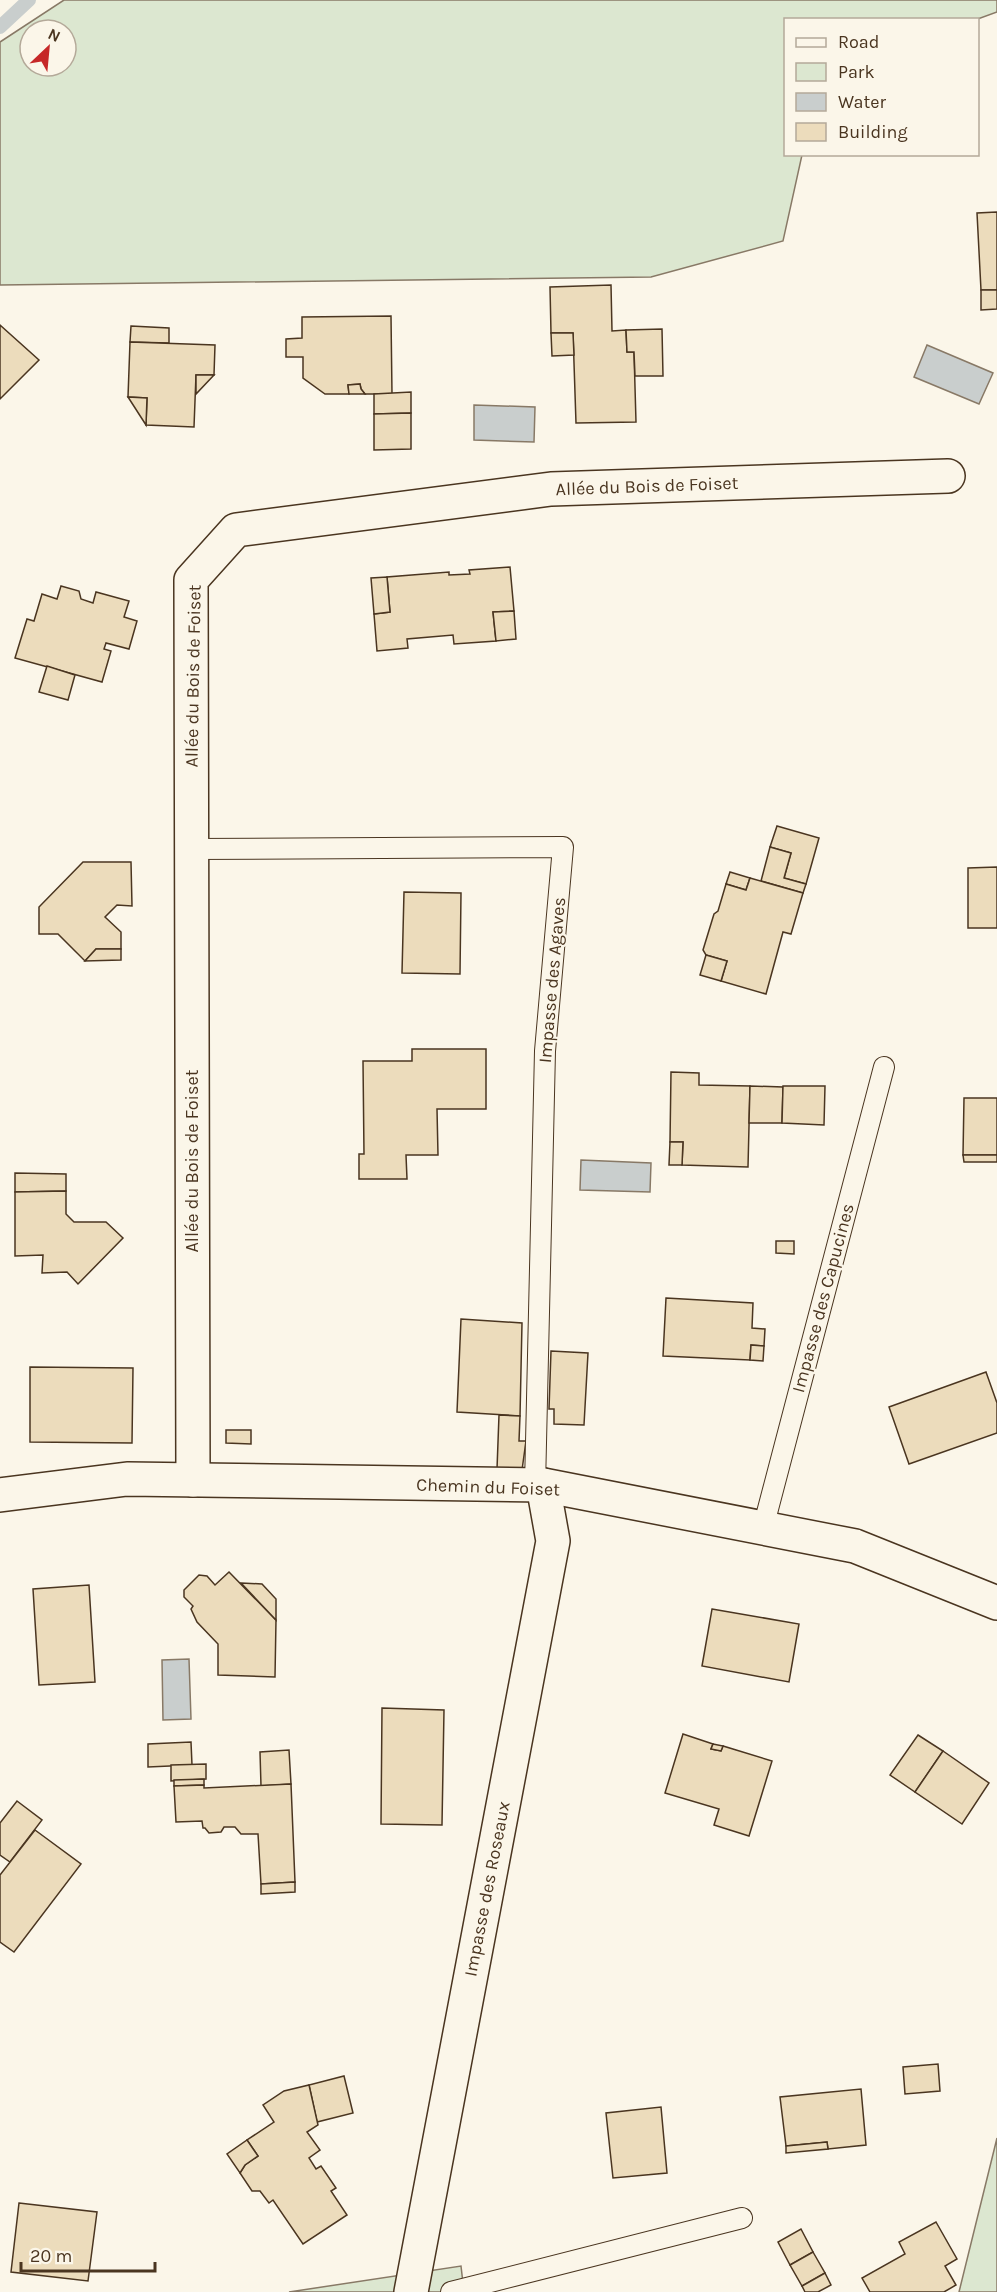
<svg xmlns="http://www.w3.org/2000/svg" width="997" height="2292" font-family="Karla,sans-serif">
<rect width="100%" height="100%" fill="#fbf6e9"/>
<!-- green -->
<g fill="#dce7d0" stroke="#887966" stroke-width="1.5" fill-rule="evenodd">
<path d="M 64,0 L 997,0 L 997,12 L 975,20 L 786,20 L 786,154 L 802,155 L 783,241 L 651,277 L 0,285 L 0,42 ZM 30,30 L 66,30 L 66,66 L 30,66 Z"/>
<polygon points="997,2138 997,2292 959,2292"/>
<polygon points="461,2266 464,2292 289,2292"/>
</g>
<!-- water -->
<g fill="#c9cecd" stroke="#887966" stroke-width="1.5">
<polygon points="927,345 993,373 979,404 914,377"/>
<polygon points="474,405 535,407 534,442 474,440"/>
<polygon points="581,1160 651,1163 650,1192 580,1190"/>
<polygon points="189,1659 191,1719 163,1720 162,1660"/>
</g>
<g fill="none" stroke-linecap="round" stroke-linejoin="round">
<!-- stream -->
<polyline stroke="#c9cecd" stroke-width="14" points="0,27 29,0"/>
</g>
<!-- building -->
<g fill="#ecdcbc" stroke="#4a3520" stroke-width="1.5">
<polygon points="997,212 997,290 981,290 977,213"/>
<polygon points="611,285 612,331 626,330 627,352 634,352 636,422 576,423 573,333 551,333 550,287"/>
<polygon points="981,290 997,290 997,309 981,310"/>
<polygon points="391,316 392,394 365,394 361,389 360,384 348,385 349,394 325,394 303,378 303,357 286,357 286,339 302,338 302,317"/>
<polygon points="0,325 39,360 0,399"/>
<polygon points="131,326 169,328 169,343 130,342"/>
<polygon points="662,329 663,376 635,376 634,352 627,352 626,330"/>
<polygon points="551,333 573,333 574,355 552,356"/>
<polygon points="130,342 215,345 214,375 196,375 194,427 146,425 147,398 128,397"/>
<polygon points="196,375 214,375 196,394"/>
<polygon points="360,384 361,389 365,394 349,394 348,385"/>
<polygon points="411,392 411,413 374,414 374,394"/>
<polygon points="128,397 147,398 146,425"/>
<polygon points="411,413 411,449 374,450 374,414"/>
<polygon points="510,567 514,611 493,612 496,641 454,644 453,635 407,639 408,648 377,651 374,614 390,612 387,577 449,572 449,575 470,574 469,570"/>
<polygon points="387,577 390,612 374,614 371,578"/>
<polygon points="61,586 79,591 81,599 93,603 96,592 129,601 124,617 137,621 129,649 106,643 104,649 111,651 102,682 15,658 27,619 34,621 42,594 57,599"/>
<polygon points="514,611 516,639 496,641 493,612"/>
<polygon points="47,666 75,675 68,700 39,692"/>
<polygon points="777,826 819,838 806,884 784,878 791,853 770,847"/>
<polygon points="770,847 791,853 784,878 806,884 803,893 761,881"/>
<polygon points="83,862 131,862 132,906 117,905 105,917 121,932 121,949 96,949 85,961 58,934 39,934 39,907"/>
<polygon points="997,867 997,928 968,928 968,868"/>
<polygon points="730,872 750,878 746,890 726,884"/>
<polygon points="750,878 803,893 791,934 783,932 766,994 721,981 727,961 706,955 703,950 714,914 718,911 726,884 746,890"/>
<polygon points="404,892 461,893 460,974 402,973"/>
<polygon points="96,949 121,949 121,960 85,961"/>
<polygon points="706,955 727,961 721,981 700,975"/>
<polygon points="412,1049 486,1049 486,1109 437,1109 438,1155 406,1155 407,1179 359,1179 359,1154 364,1154 363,1061 412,1061"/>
<polygon points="671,1072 699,1073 699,1085 750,1086 748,1167 682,1165 683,1142 670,1142"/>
<polygon points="750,1086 783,1087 782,1123 749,1123"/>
<polygon points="783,1086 825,1086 824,1125 782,1123"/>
<polygon points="964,1098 997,1098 997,1155 963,1155"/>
<polygon points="670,1142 683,1142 682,1165 669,1165"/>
<polygon points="963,1155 997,1155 997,1162 964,1162"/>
<polygon points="15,1173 66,1174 66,1191 15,1192"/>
<polygon points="66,1191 66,1214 74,1222 106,1222 123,1238 78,1284 67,1272 42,1273 43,1255 15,1256 15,1192"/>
<polygon points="776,1241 794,1241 794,1254 776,1253"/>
<polygon points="666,1298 753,1303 752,1328 765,1329 764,1346 751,1345 750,1360 663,1356"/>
<polygon points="461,1319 522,1323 520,1416 457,1412"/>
<polygon points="751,1345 764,1346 763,1361 750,1360"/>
<polygon points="551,1351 588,1353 584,1425 554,1424 554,1409 549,1409"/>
<polygon points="30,1367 133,1368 132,1443 30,1442"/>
<polygon points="986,1372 997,1403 997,1433 909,1464 889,1407"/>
<polygon points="499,1415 520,1416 519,1441 526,1441 522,1470 497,1469"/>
<polygon points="226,1430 251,1430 251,1444 226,1443"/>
<polygon points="229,1572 276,1620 275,1677 218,1675 218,1644 197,1622 191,1609 193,1606 184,1597 184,1590 199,1575 207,1576 215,1585"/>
<polygon points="241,1583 262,1584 276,1599 276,1620"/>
<polygon points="89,1585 95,1682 39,1685 33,1589"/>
<polygon points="712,1609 799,1624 789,1682 702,1666"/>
<polygon points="382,1708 444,1710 442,1825 381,1824"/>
<polygon points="683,1734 713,1744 711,1749 721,1751 723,1746 772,1761 749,1836 714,1825 719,1809 665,1793"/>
<polygon points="918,1735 943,1751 915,1792 890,1775"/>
<polygon points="191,1742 192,1765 148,1767 148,1744"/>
<polygon points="713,1744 723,1746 721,1751 711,1749"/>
<polygon points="289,1750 291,1784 261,1786 260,1752"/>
<polygon points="943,1751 989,1783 962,1824 915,1792"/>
<polygon points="206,1764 206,1779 171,1781 171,1765"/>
<polygon points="204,1779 204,1785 174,1786 174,1780"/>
<polygon points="291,1784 295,1882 261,1884 258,1834 241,1834 235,1827 224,1827 221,1832 209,1833 205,1828 203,1828 202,1821 176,1822 174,1786 204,1785 204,1788"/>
<polygon points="17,1801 42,1820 10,1862 0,1855 0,1823"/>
<polygon points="35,1830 81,1864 14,1952 0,1942 0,1875"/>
<polygon points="295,1882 295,1892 261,1894 261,1884"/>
<polygon points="938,2064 940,2091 905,2094 903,2067"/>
<polygon points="344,2076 353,2113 317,2122 309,2085"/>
<polygon points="309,2085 318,2125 307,2132 320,2150 309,2158 316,2169 321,2166 336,2188 331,2191 347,2215 303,2244 273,2200 269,2203 260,2191 252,2191 240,2173 245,2165 258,2156 247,2140 274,2122 263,2105 284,2091"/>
<polygon points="861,2089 866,2145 828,2149 827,2142 786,2146 780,2097"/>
<polygon points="661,2107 667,2173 613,2178 606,2113"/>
<polygon points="247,2140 258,2156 245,2165 240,2173 227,2154"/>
<polygon points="827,2142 828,2149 786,2153 786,2146"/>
<polygon points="19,2203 97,2212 88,2281 11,2272"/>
<polygon points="936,2222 957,2259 945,2266 956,2285 944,2292 870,2292 862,2278 905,2254 899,2242"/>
<polygon points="801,2229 813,2252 790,2265 778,2242"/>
<polygon points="813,2252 825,2273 802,2286 790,2265"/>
<polygon points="825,2273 831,2285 818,2292 805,2292 802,2286"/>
</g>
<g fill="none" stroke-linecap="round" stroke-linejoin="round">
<!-- service casing -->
<g stroke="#4a3520" stroke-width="22">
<g id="service">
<polyline points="191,849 563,847 545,1051 535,1486"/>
<polyline points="763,1528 884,1067"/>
<polyline points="451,2292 742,2218"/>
</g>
</g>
<!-- minor casing -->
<g stroke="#4a3520" stroke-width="36">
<g id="minor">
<polyline points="193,1480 191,580 236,530 551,489 948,476"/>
<polyline points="0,1495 127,1479 543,1485 855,1546 997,1603"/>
<polyline points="411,2292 553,1541 543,1485"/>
</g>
</g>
<!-- service -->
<use href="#service" stroke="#fbf6e9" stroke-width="20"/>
<!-- minor -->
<use href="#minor" stroke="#fbf6e9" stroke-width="33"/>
</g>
<g text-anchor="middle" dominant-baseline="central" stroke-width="4.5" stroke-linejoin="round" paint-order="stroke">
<!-- street labels -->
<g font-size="18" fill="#4a3520" stroke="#fbf6e9">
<text transform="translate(647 486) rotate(-2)">Allée du Bois de Foiset</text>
<text transform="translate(193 676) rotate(-89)">Allée du Bois de Foiset</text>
<text transform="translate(552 980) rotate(-85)">Impasse des Agaves</text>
<text transform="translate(192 1161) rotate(-90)">Allée du Bois de Foiset</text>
<text transform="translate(823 1298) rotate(-75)">Impasse des Capucines</text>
<text transform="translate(488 1487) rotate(2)">Chemin du Foiset</text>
<text transform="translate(487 1889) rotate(-79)">Impasse des Roseaux</text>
</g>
</g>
<!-- legend -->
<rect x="784" y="18" width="195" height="138" fill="#fbf6e9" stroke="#b4a999" stroke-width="1.5"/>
<rect x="796" y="38" width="30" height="9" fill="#fbf6e9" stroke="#b4a999" stroke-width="1.5"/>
<text x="838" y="48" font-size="18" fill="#4a3520">Road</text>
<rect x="796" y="63" width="30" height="18" fill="#dce7d0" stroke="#b4a999" stroke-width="1.5"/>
<text x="838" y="78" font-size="18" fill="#4a3520">Park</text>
<rect x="796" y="93" width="30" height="18" fill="#c9cecd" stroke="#b4a999" stroke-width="1.5"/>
<text x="838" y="108" font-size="18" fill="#4a3520">Water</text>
<rect x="796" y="123" width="30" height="18" fill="#ecdcbc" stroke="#b4a999" stroke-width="1.5"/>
<text x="838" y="138" font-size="18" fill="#4a3520">Building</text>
<!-- north arrow -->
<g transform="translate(48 48) rotate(26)"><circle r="28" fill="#fbf6e9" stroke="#b4a999" stroke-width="1.5"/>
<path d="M0-4.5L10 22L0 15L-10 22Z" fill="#c62828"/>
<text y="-9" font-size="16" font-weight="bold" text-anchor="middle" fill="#4a3520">N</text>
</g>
<!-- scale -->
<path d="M21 2262v9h134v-9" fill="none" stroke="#4a3520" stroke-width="3"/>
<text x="30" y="2262" font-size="18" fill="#4a3520" stroke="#fbf6e9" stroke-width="4.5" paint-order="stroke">20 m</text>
</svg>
